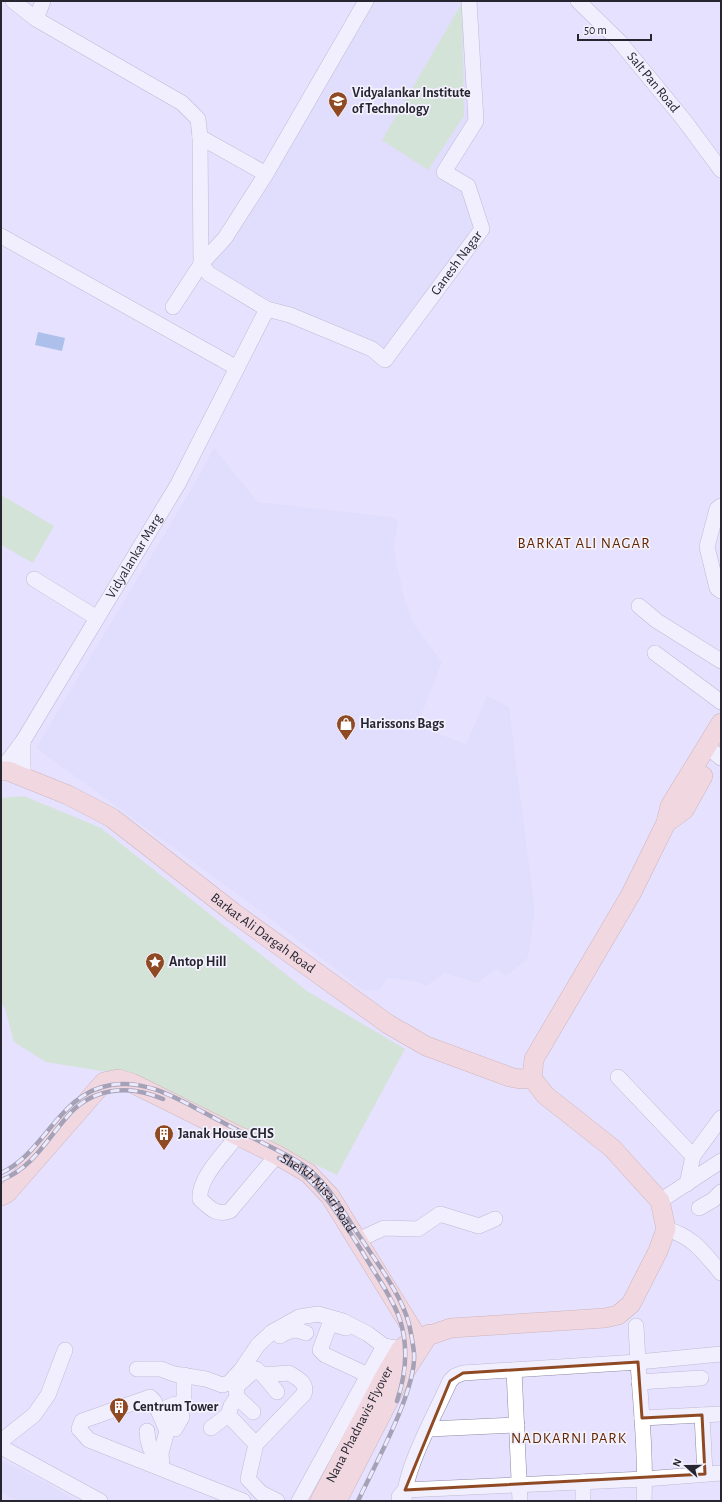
<svg xmlns="http://www.w3.org/2000/svg" width="722" height="1502" font-family="'Alegreya Sans',sans-serif">
<rect width="100%" height="100%" fill="#e5e1fe"/>
<!-- built -->
<g fill="#dcd7fb">
<polygon points="359,1 469,1 476,121 444,172 468,186 482,229 383,352 204,270"/>
<polygon points="214,448 258,502 391,517 398,521 394,548 404,598 414,624 442,662 417,726 466,744 487,696 509,707 535,911 528,958 506,976 496,969 477,983 444,973 427,986 417,982 388,978 379,990 364,991 252,905 36,748 186,498"/>
<polygon points="1,1460 49,1484 76,1501 17,1501 1,1492"/>
</g>
<!-- green -->
<g fill="#bfe5ab">
<polygon points="462,3 464,116 428,170 382,140"/>
<polygon points="1,495 54,526 33,563 1,545"/>
<polygon points="24,796 101,828 307,991 405,1049 337,1175 132,1076 46,1062 14,1042 5,1008 1,1003 1,798"/>
</g>
<!-- water -->
<polygon fill="#6898d4" points="38,332 65,338 62,351 35,345"/>
<g fill="none" stroke-linecap="round" stroke-linejoin="round">
<!-- minor casing -->
<g stroke="#8e8aa4" stroke-width="16">
<g id="minor">
<path id="s1" d="M 13,1 L 36,19 L 182,103 L 198,119 L 200,137 L 201,264 L 209,274 L 267,309 L 290,315 L 372,349 L 385,360 L 482,229 L 468,186 L 444,172 L 476,121 L 469,1"/>
<path id="s2" d="M 578,1 L 619,41 L 684,120 L 721,170"/>
<polyline points="36,19 43,1"/>
<polyline points="200,137 266,174"/>
<polyline points="1,236 237,368"/>
<polyline points="173,307 201,264 225,238 266,174 366,1"/>
<polyline points="721,506 717,509 707,547 717,588 721,591"/>
<polyline points="34,579 97,618"/>
<polyline points="639,606 657,621 721,661"/>
<polyline points="655,653 721,702"/>
<polyline points="715,753 721,758"/>
<path id="s3" d="M 1,770 L 23,741 L 178,484 L 267,309"/>
<polyline points="23,777 23,741"/>
<polyline points="618,1077 693,1156"/>
<path d="M 237,1136 C 225,1153 198,1178 200,1199 C 210,1208 216,1216 230,1211 L 277,1155"/>
<polyline points="687,1184 693,1156 721,1118"/>
<polyline points="660,1201 721,1161"/>
<polyline points="699,1208 713,1200 721,1192"/>
<path d="M 666,1229 C 694,1237 703,1252 721,1273"/>
<polyline points="358,1240 384,1228 418,1229 440,1214 479,1226 495,1219"/>
<polyline points="636,1326 638,1362 721,1354"/>
<polyline points="346,1328 333,1324 329,1326 320,1350 325,1355 368,1375"/>
<path d="M 280,1336 C 290,1330 295,1328 306,1333"/>
<polyline points="137,1369 161,1369 174,1374 206,1379 222,1385 229,1383 241,1370 258,1345 272,1332 299,1317 318,1314 343,1321 368,1334 384,1346 401,1349 407,1356"/>
<polyline points="514,1370 520,1501"/>
<polyline points="263,1375 277,1392"/>
<polyline points="639,1382 701,1378"/>
<polyline points="237,1397 253,1412"/>
<polygon points="175,1404 178,1404 182,1417 175,1429 173,1428 166,1410 168,1407"/>
<polyline points="180,1407 184,1400 184,1375"/>
<polyline points="702,1415 705,1474"/>
<polyline points="642,1418 721,1414"/>
<polyline points="211,1428 228,1415"/>
<polyline points="429,1429 517,1425"/>
<path d="M 147,1431 C 147,1444 153,1456 160,1466"/>
<polyline points="1,1441 34,1415 48,1395 65,1350"/>
<path d="M 256,1444 L 228,1415 L 231,1406 L 237,1397 L 236,1387 L 256,1369 L 263,1375 L 289,1373 C 297,1378 308,1383 304,1394 L 256,1444 L 248,1479 L 261,1493 L 277,1501"/>
<polyline points="1,1447 100,1501"/>
<polyline points="162,1469 161,1453 167,1431 154,1401 150,1397 82,1421 79,1429 89,1440 243,1501"/>
<polyline points="583,1482 583,1501"/>
<polyline points="399,1497 405,1490 645,1479 721,1473"/>
<polyline points="299,1501 384,1346"/>
<path d="M 404,1501 C 405,1467 436,1413 450,1381 L 455,1376 L 463,1373 L 638,1362 C 641,1408 646,1455 644,1501"/>
</g>
</g>
<!-- major casing -->
<g stroke="#b37d6f" stroke-width="20">
<g id="major">
<path id="s4" d="M 1,771 L 8,771 L 68,795 L 112,818 L 234,913 L 388,1024 L 426,1046 L 510,1077 L 520,1079 L 532,1078"/>
<polyline points="666,823 684,810 703,776"/>
<path id="s5" d="M 1,1196 L 7,1193 L 104,1082 L 118,1079 L 132,1083 L 277,1155 L 308,1173 L 330,1196 L 422,1345"/>
<path id="s6" d="M 320,1501 L 386,1374 L 401,1349 L 410,1342 L 451,1328 L 605,1318 L 618,1315 L 631,1304 L 658,1251 L 666,1229 L 660,1201 L 612,1148 L 545,1095 L 532,1078 L 534,1059 L 631,894 L 666,823 L 670,806 L 721,723"/>
<polyline points="337,1501 398,1382 429,1334"/>
</g>
</g>
<!-- minor -->
<use href="#minor" stroke="#fff" stroke-width="15"/>
<!-- major -->
<use href="#major" stroke="#fecdbd" stroke-width="19"/>
<!-- rail casing -->
<g stroke="#575464" stroke-width="4.5">
<g id="rail">
<path d="M 279,1158 C 322,1181 346,1226 371,1266 C 381,1283 394,1301 400,1320 C 409,1348 406,1374 397,1401"/>
<path d="M 1,1173 C 45,1153 59,1093 111,1085 C 145,1079 176,1098 205,1113 C 227,1125 249,1136 271,1147 C 284,1154 300,1161 312,1172 C 332,1190 345,1215 360,1237 C 376,1261 402,1296 409,1324 C 411,1333 413,1344 414,1353 C 417,1390 374,1466 358,1501"/>
<path d="M 1,1180 C 31,1169 46,1141 66,1118 C 91,1087 129,1084 163,1099"/>
</g>
</g>
<!-- rail -->
<use href="#rail" stroke="#f2f1fd" stroke-width="3" stroke-dasharray="9" stroke-linecap="butt"/>
</g>
<!-- marked area -->
<path d="M0 0H722V1502H0ZM 638,1362 L 642,1418 L 702,1415 L 705,1474 L 405,1490 L 450,1381 L 463,1373 Z" fill="#e5e1fe" fill-opacity=".55" fill-rule="evenodd"/>
<path fill="none" stroke="#904a23" stroke-width="3" stroke-linejoin="round" d="M 638,1362 L 642,1418 L 702,1415 L 705,1474 L 405,1490 L 450,1381 L 463,1373 Z"/>
<!-- icons -->
<defs>
<g id="university-pin" transform="scale(1)"><path d="M0 17L-7.5 6A9.5 9.5 0 1 1 7.5 6Z" fill="#904a23" stroke="#f2f1fd"/><path d="M0-5L7-2L0 1L-7-2ZM-4 1L0 2.5L4 1V4Q0 6-4 4Z" fill="#fff"/></g>
<g id="shop-pin" transform="scale(1)"><path d="M0 17L-7.5 6A9.5 9.5 0 1 1 7.5 6Z" fill="#904a23" stroke="#f2f1fd"/><path d="M-5-2.5h2.3a2.7 3.5 0 0 1 5.4 0H5L5.5 6h-11ZM-1.5-2.5h3a1.5 2.3 0 0 0-3 0Z" fill="#fff"/></g>
<g id="sight-pin" transform="scale(1)"><path d="M0 17L-7.5 6A9.5 9.5 0 1 1 7.5 6Z" fill="#904a23" stroke="#f2f1fd"/><path d="M0-6L1.8-2.2L6-1.7L2.9 1.2L3.7 5.4L0 3.3L-3.7 5.4L-2.9 1.2L-6-1.7L-1.8-2.2Z" fill="#fff"/></g>
<g id="building-pin" transform="scale(1)"><path d="M0 17L-7.5 6A9.5 9.5 0 1 1 7.5 6Z" fill="#904a23" stroke="#f2f1fd"/><path d="M-4-6H4V6H1V3H-1V6H-4ZM-2.5-4.3h1.7v1.8h-1.7ZM.8-4.3h1.7v1.8H.8ZM-2.5-1h1.7V.8h-1.7ZM.8-1h1.7V.8H.8Z" fill="#fff"/></g>
</defs>
<g fill-rule="evenodd">
<use href="#university-pin" x="338" y="101"/>
<use href="#shop-pin" x="346" y="724"/>
<use href="#sight-pin" x="155" y="962"/>
<use href="#building-pin" x="164" y="1134"/>
<use href="#building-pin" x="119" y="1407"/>
</g>
<g text-anchor="middle" dominant-baseline="central" stroke-width="3.5" stroke-linejoin="round" paint-order="stroke">
<!-- street labels -->
<g font-size="14" fill="#272530" stroke="#f2f1fd">
<text stroke="none"><textPath href="#s2" startOffset="111">Salt Pan Road</textPath></text>
<text stroke="none"><textPath href="#s1" startOffset="696">Ganesh Nagar</textPath></text>
<text stroke="none"><textPath href="#s3" startOffset="252">Vidyalankar Marg</textPath></text>
<text stroke="none"><textPath href="#s4" startOffset="311">Barkat Ali Dargah Road</textPath></text>
<text stroke="none"><textPath href="#s5" startOffset="402">Sheikh Misari Road</textPath></text>
<text stroke="none"><textPath href="#s6" startOffset="86">Nana Phadnavis Flyover</textPath></text>
</g>
<!-- poi labels -->
<g font-size="14" font-weight="bold" fill="#272530" stroke="#f2f1fd" text-anchor="start">
<text x="352" y="93">Vidyalankar Institute<tspan x="352" dy="16">of Technology</tspan></text>
<text x="360" y="724">Harissons Bags</text>
<text x="169" y="962">Antop Hill</text>
<text x="178" y="1134">Janak House CHS</text>
<text x="133" y="1407">Centrum Tower</text>
</g>
<!-- neighbourhood labels -->
<g font-size="15" letter-spacing="1" fill="#642700" stroke="#f2f1fd">
<text x="584" y="543">BARKAT ALI NAGAR</text>
<text x="569" y="1438">NADKARNI PARK</text>
</g>
</g>
<!-- border -->
<rect width="722" height="1502" fill="none" stroke="#272530" stroke-width="4"/>
<!-- north arrow -->
<g transform="translate(686 1466) rotate(291)" stroke="#f2f1fd" stroke-width="3" paint-order="stroke">
<path d="M0-3L7 15L0 10L-7 15Z" fill="#272530"/>
<text y="-6" font-size="11" font-weight="bold" text-anchor="middle" fill="#272530">N</text>
</g>
<!-- scale -->
<path d="M578 34v6h73v-6" fill="none" stroke="#272530" stroke-width="2"/>
<text x="584" y="34" font-size="12" fill="#272530" stroke="#f2f1fd" stroke-width="3" paint-order="stroke">50 m</text>
</svg>
